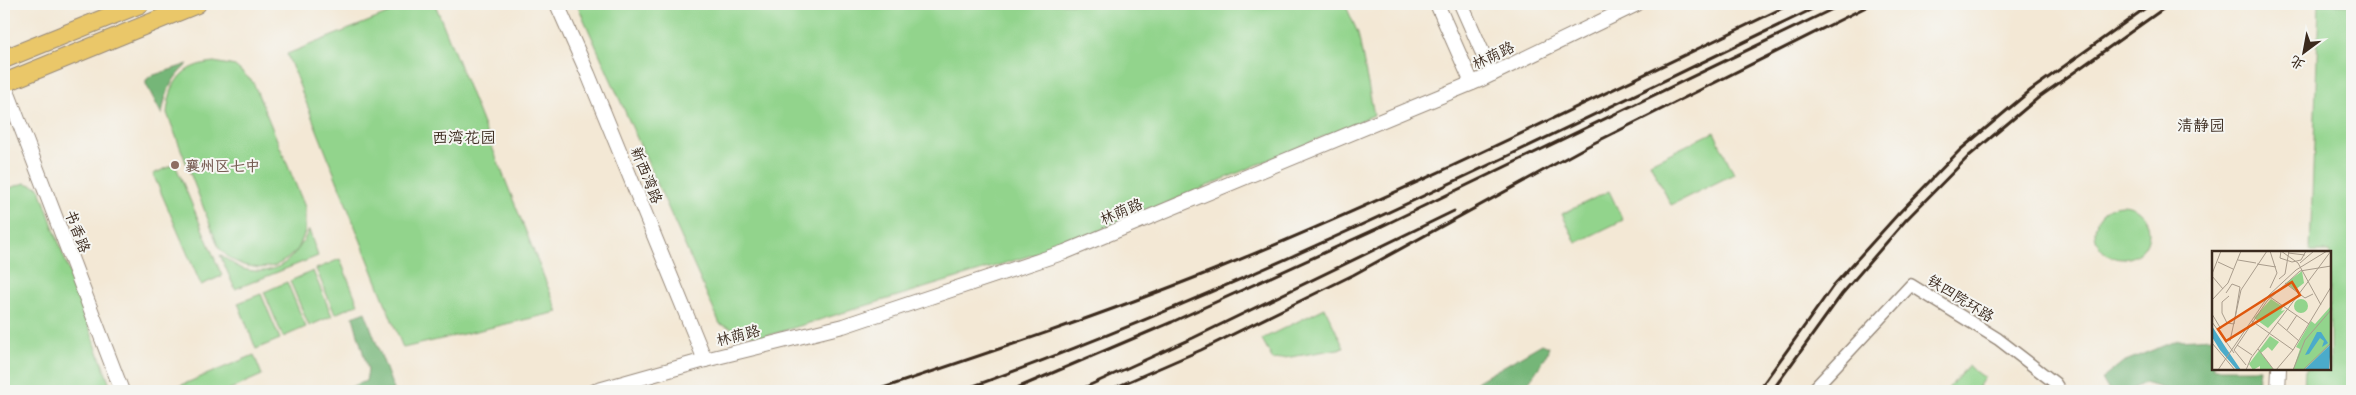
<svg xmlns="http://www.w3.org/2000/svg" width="2356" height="395" font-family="Delius,'LXGW WenKai TC',sans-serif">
<rect width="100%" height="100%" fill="#f6f6f2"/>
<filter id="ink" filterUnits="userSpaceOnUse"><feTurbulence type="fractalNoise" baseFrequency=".02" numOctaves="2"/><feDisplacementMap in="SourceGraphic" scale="10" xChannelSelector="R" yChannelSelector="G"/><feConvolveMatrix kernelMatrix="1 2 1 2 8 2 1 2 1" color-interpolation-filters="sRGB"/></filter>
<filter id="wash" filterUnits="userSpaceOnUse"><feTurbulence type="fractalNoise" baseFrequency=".0096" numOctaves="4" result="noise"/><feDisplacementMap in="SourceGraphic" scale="20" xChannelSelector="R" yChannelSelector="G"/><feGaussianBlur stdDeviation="1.12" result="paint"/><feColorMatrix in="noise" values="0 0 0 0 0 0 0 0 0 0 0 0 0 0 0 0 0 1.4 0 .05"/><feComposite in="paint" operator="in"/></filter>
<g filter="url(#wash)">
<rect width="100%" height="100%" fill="#f3e8d5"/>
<!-- green -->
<g fill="#92d48c" stroke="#667f55">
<polygon points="412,4 435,4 558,312 403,348 287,54"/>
<polygon points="577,4 1345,4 1358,33 1374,115 1078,241 760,338 720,324"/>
<polygon points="2319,4 2352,4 2352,391 2304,391 2305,369 2330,369 2330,252 2310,252"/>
<path d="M 214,62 L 235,66 L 253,82 L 305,207 L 305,232 L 298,249 L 287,259 L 275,266 L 259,268 L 243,265 L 230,259 L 219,248 L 167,113 C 170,82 181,65 214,62 Z"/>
<polygon points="1714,132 1734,174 1671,205 1650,163"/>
<polygon points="175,164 222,276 201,285 153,174"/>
<polygon points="25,183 39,187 112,391 4,391 4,190"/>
<polygon points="1609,191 1623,220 1576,243 1562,214"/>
<circle cx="2122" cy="232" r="27"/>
<path d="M 309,230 L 318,256 L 235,289 L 220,255 C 227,259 235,266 243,269 C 277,278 296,258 309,230 Z"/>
<polygon points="340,259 358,304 335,314 316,269"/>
<polygon points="313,271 332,316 309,326 290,281"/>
<polygon points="287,282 306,327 283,337 264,292"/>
<polygon points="261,294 280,339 256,349 238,303"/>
<polygon points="1325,308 1344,348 1273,360 1262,339"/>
<polygon points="254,355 262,375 226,391 167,391"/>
<polygon points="1968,366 1984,378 1976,391 1946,391"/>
</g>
<!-- forest -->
<g fill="#75b678" stroke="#58704b">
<path d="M 188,64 C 171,78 165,94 162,115 L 146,84 L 146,80 L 151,76 Z"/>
<polygon points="365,312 392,385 393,391 341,391 366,381 368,370 353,317"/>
<polygon points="2213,338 2214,369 2260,369 2257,391 2172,391 2144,383 2129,391 2109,391 2102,379 2123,362 2178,340"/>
<polygon points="1542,344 1549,347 1545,358 1523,391 1470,391 1478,381"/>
</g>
</g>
<g filter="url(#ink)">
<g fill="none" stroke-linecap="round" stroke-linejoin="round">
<!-- minor casing -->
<g stroke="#97897a" stroke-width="14">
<polyline id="minor" points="1812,391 1911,285 1998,339 2055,383 2060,391"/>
</g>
<!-- tertiary casing -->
<g stroke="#97897a" stroke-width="16">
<g id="tertiary">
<polyline points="557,4 588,74 705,360"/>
<polyline points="1437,4 1472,83"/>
<polyline points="1461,4 1492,74"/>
<polyline points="4,83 122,391"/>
<polyline points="595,391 705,360 843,326 1065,252 1482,79 1637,4"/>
<polyline points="2278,391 2279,369"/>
</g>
</g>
<!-- primary casing -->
<g stroke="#97897a" stroke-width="20">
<g id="primary">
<polyline points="4,59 140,4"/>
<polyline points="4,83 197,4"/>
</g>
</g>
<!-- minor -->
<use href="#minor" stroke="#fff" stroke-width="11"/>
<!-- tertiary -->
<use href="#tertiary" stroke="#fff" stroke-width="14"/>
<!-- primary -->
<use href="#primary" stroke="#eac769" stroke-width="18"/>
<!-- rail -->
<g stroke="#3b2a1e" stroke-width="3">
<path d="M 874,391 C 988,353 1102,315 1214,270 C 1410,191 1600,95 1791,4"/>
<path d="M 960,391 C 1257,285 1539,140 1823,4"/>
<polyline points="1010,391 1172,322 1376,229 1843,4"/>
<polyline points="1077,391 1193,338 1454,211"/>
<polyline points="1107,391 1201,350 1353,275 1586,147 1872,4"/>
<polyline points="1758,391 1833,286 1899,213 1960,150 2031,90 2151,4"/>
<polyline points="1772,391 1842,294 1906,220 1969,156 2038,98 2170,4"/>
</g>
</g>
</g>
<!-- markers -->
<circle fill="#8d6e63" stroke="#f6f6f2" stroke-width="2" cx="175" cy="165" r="5"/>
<g text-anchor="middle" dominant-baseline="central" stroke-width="4" stroke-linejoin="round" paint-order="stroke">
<!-- street labels -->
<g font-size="15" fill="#3b2a1e" stroke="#f6f6f2">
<text transform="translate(1493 55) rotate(-25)">林荫路</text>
<text transform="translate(647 175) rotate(68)">新西湾路</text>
<text transform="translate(1121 211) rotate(-23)">林荫路</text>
<text transform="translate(78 231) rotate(69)">书香路</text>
<text transform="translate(1961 298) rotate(32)">铁四院环路</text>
<text transform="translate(738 335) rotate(-14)">林荫路</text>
</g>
<!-- education labels -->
<g font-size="15" font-weight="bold" fill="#785e54" stroke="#f6f6f2" text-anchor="start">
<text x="185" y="165">襄州区七中</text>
</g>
<!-- neighbourhood labels -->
<g font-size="16" fill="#3b2a1e" stroke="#f6f6f2">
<text x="2201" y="125">清静园</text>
<text x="464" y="137">西湾花园</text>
</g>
</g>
<!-- overview -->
<g transform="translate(2212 251)">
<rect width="119" height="119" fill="#f3e8d5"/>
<path d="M 90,20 L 92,32 L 83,39 L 74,32 ZM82 55a7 7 0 1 1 14 0a7 7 0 1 1-14 0ZM 59,48 L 71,56 L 69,60 L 73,59 L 56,77 L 42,67 ZM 118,56 L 119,93 L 92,119 L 81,119 L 88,98 L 84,96 L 99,70 L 103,73 ZM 58,85 L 67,91 L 60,100 L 56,96 L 49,102 L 62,119 L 48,119 L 48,115 L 41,119 L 37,113 Z" fill="#92d48c"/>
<path d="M 0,75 L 14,97 L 29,119 L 25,119 L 8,99 L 0,86 ZM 105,81 L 109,81 L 116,92 L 110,96 L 112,90 L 108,87 L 97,103 L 93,104 ZM 119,93 L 117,119 L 92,119 Z" fill="#4babca"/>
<path fill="none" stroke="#a99c8c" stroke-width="1" d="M 58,0 L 65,22 L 58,37M 69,0 L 68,7 L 80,11 L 89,9 L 94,0M 69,0 L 86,12 L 109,54M 76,2 L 93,4M 26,9 L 44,12M 6,11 L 21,18M 88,12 L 102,0M 45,13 L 64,16M 0,23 L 9,0M 0,25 L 11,38M 67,28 L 73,23 L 77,0M 73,32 L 93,47 L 101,43M 14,42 L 20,33 L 28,36 L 22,73 L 15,72 L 10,62 L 10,51 L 17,45M 58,46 L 97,73M 0,49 L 16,32 L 29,0M 0,63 L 9,78M 40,70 L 81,99M 0,71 L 22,102M 65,71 L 87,90M 75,79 L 85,64M 18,90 L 29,39 L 55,0M 0,92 L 23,119M 25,94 L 40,104M 46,98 L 62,119M 34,114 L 22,99 L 55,50 L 88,20 L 119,15M 6,119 L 57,44 L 84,19 L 115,0M 34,119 L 39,107 L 119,0M 64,119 L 81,99 L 119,36M 81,119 L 93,89 L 119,59M 91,119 L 119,92"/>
<path fill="#df570d" fill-opacity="0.15" stroke="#df570d" stroke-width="2.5" d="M 80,31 L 88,44 L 14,90 L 6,78 Z"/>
<rect width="119" height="119" fill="none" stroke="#3b2a1e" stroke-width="2.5"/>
</g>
<!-- margin -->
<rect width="2356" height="395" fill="none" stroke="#f6f6f2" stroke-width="20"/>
<!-- north arrow -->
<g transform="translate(2304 52) rotate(212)" stroke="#f6f6f2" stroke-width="4" paint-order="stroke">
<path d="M0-4L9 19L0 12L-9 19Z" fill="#3b2a1e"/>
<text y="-8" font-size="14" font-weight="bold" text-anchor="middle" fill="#3b2a1e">北</text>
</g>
</svg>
